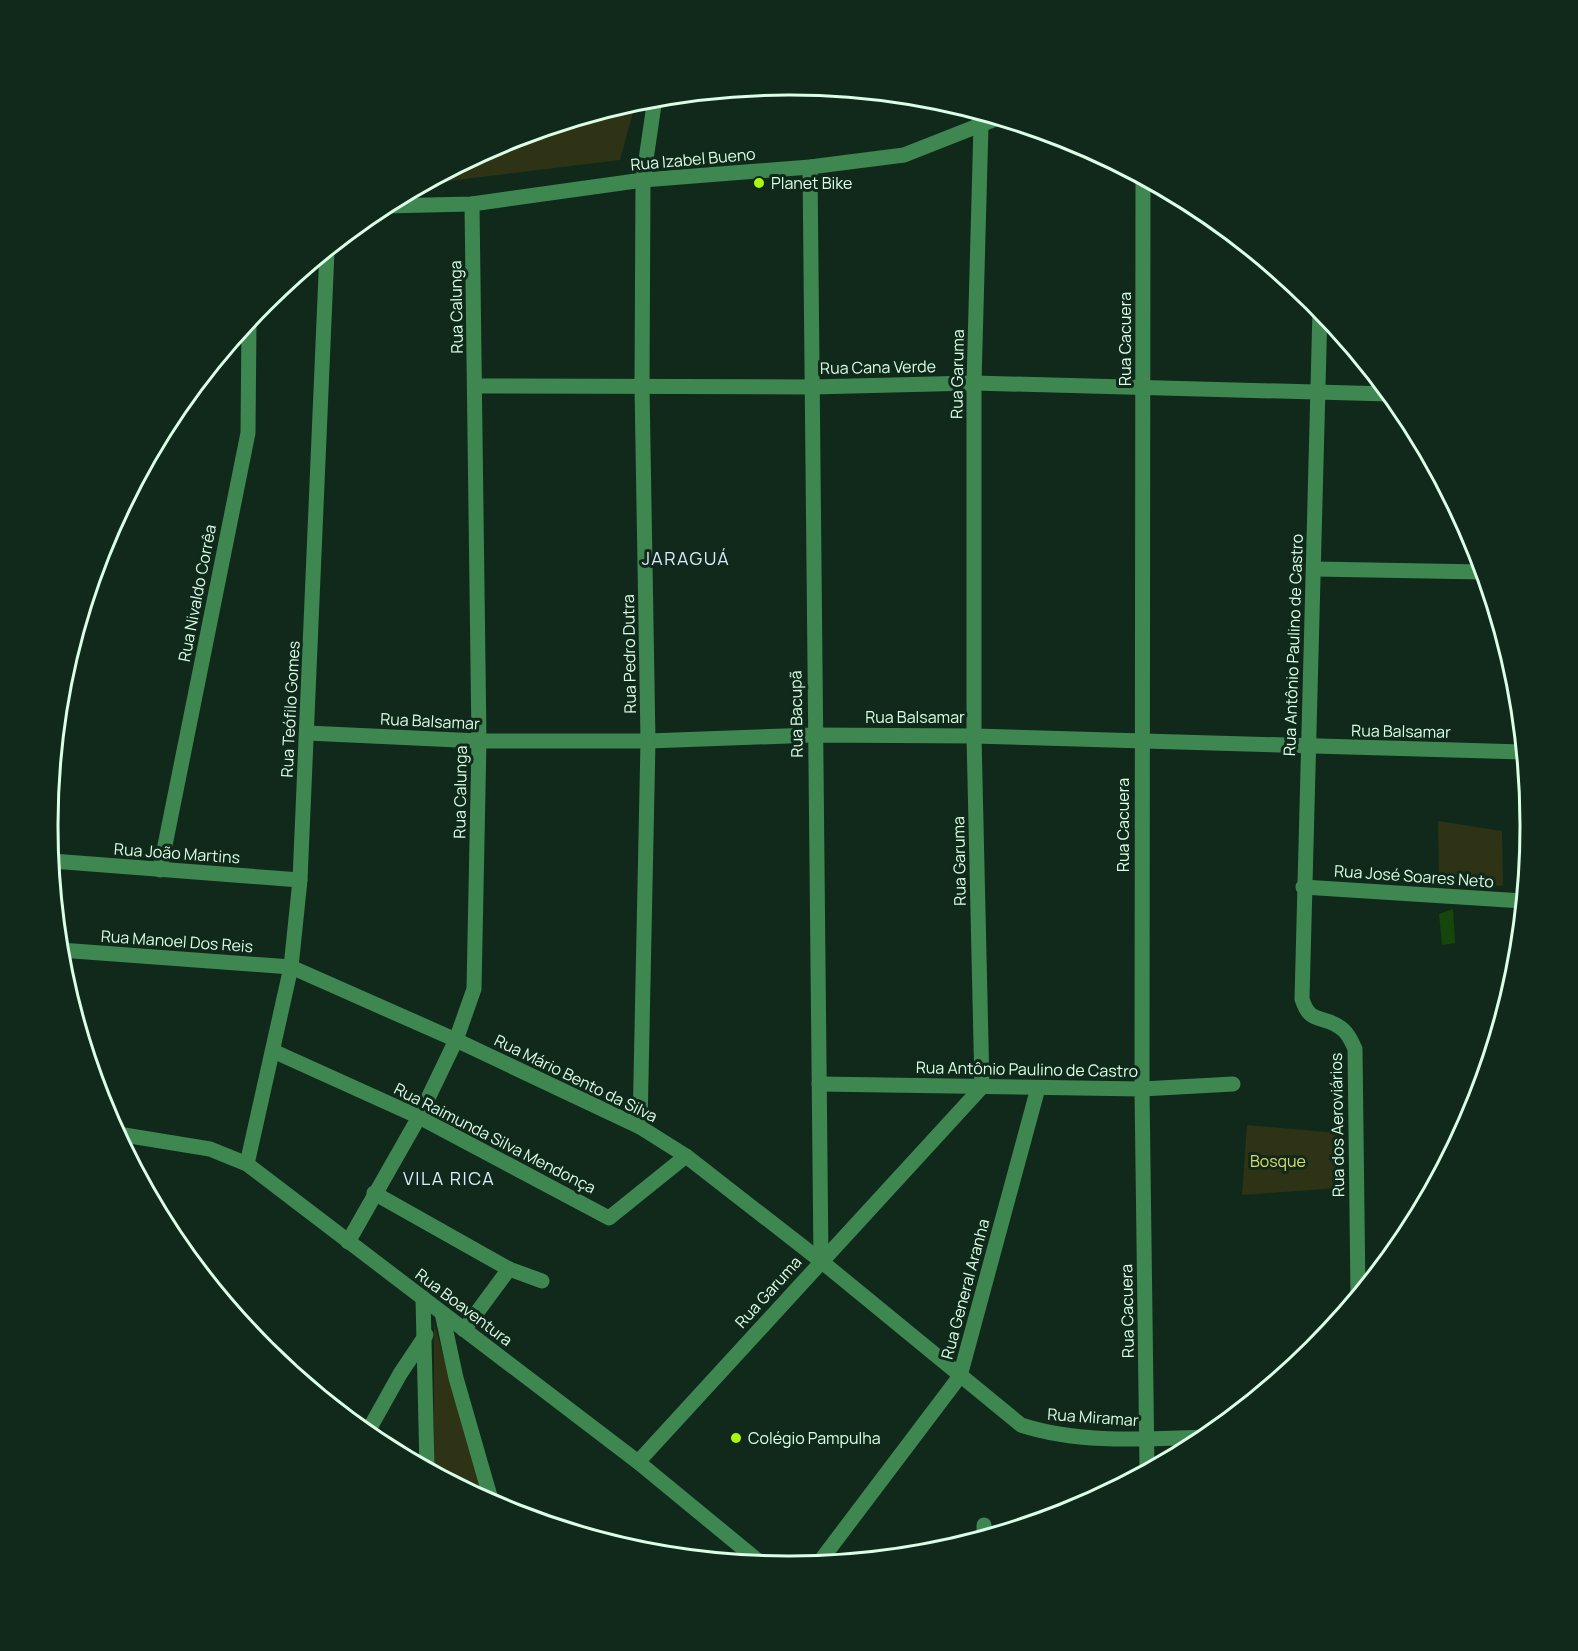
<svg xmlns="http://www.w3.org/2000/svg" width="1578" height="1651" font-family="Manrope,sans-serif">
<rect width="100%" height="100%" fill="#11291b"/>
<!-- green -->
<g fill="#2d3314">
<polygon points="636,101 620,160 424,184 506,141"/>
<polygon points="1438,821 1502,831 1503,886 1439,882"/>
<polygon points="1247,1125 1338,1133 1338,1188 1242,1195"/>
<polygon points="434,1323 485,1499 434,1472"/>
</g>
<!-- water -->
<polygon fill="#15470c" points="1453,909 1455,943 1442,945 1439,914"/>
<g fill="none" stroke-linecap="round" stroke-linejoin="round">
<!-- minor -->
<g stroke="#3e8751" stroke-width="15">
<polyline points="810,167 821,1261"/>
<polyline points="1143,178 1142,1089 1147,1470"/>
<polyline points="384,206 472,204 643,180 810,167 904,155 998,118"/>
<path d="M 1320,310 L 1302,999 C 1310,1024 1320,1015 1338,1026 C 1347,1031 1351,1040 1355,1049 L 1358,1295"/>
<polyline points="476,386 812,387 974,383 1389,394"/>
<polyline points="1315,569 1483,572"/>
<polyline points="307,733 479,741 648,741 814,735 974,736 1523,752"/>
<polyline points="52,861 300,880"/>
<polyline points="160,870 248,433 249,322"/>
<polyline points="1303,887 1523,901"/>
<path d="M 60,950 L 291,967 L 456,1040 L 640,1127 L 686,1156 L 821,1261 L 1021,1425 C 1079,1444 1146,1439 1206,1437"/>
<polyline points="273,1051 419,1117 609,1218 686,1156"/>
<polyline points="819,1084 1142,1089 1233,1084"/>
<polyline points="640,1127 648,741 642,387 643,180 655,98"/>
<polyline points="118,1134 210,1149 247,1164 638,1462 762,1564"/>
<polyline points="247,1164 291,967 300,880 327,251"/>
<polyline points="374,1193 509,1269 542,1281"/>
<polyline points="348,1242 419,1117 456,1040 474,989 479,741 472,204"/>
<polyline points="423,1298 427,1468"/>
<polyline points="442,1313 456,1378 492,1503"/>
<polyline points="464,1330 509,1269"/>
<polyline points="367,1433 400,1374 426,1335"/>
<polyline points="638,1462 982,1087 974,736 974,383 981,125"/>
<polyline points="984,1537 984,1525"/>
<polyline points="818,1564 960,1376 1038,1088"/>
</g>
</g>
<!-- markers -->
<g fill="#acf80c" stroke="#11291b" stroke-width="2">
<circle cx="759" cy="183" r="6"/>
<circle cx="736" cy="1438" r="6"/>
</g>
<g text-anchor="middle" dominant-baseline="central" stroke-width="6" stroke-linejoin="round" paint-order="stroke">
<!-- street labels -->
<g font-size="16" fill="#dafee6" stroke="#11291b">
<text transform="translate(693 159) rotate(-5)">Rua Izabel Bueno</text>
<text transform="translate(456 307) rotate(-91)">Rua Calunga</text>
<text transform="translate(1125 339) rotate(-90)">Rua Cacuera</text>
<text transform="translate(878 367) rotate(-1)">Rua Cana Verde</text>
<text transform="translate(957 374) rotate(-89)">Rua Garuma</text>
<text transform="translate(197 593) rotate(-79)">Rua Nivaldo Corrêa</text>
<text transform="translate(1293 645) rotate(-88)">Rua Antônio Paulino de Castro</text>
<text transform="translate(629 654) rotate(-91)">Rua Pedro Dutra</text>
<text transform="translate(290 709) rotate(-87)">Rua Teófilo Gomes</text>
<text transform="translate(796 714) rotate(-91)">Rua Bacupã</text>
<text x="915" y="717">Rua Balsamar</text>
<text transform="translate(430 721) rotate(3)">Rua Balsamar</text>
<text transform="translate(1401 731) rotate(1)">Rua Balsamar</text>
<text transform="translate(460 792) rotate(-89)">Rua Calunga</text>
<text transform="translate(1123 825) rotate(-90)">Rua Cacuera</text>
<text transform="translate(177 853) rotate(4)">Rua João Martins</text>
<text transform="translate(959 861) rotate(-91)">Rua Garuma</text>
<text transform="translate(1414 876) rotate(4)">Rua José Soares Neto</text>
<text transform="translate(177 941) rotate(4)">Rua Manoel Dos Reis</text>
<text transform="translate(1027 1069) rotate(1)">Rua Antônio Paulino de Castro</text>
<text transform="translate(576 1078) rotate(26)">Rua Mário Bento da Silva</text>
<text transform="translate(1337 1125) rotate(-91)">Rua dos Aeroviários</text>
<text transform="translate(495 1138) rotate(27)">Rua Raimunda Silva Mendonça</text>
<text transform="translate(965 1289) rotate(-75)">Rua General Aranha</text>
<text transform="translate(768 1292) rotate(-48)">Rua Garuma</text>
<text transform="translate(464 1307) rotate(37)">Rua Boaventura</text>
<text transform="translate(1127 1311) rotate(-91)">Rua Cacuera</text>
<text transform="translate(1093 1417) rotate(4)">Rua Miramar</text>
</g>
<!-- poi labels -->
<g font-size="16" fill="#dafee6" stroke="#11291b" text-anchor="start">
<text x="771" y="183">Planet Bike</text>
<text x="748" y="1438">Colégio Pampulha</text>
</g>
<!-- park labels -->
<g font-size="16" fill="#deda67" stroke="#11291b">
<text x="1278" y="1161">Bosque</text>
</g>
<!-- neighbourhood labels -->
<g font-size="18" letter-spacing="1.5" fill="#dceafe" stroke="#11291b">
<text x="686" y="558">JARAGUÁ</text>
<text x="449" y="1178">VILA RICA</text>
</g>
</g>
<!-- crop -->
<path d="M0 0H1578V1651H0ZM788 95H790A730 730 0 0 1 1520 825V826A730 730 0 0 1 790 1556H788A730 730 0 0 1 58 826V825A730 730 0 0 1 788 95Z" fill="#11291b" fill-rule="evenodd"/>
<path fill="none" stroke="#dafee6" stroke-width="3" d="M788 95H790A730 730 0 0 1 1520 825V826A730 730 0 0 1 790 1556H788A730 730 0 0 1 58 826V825A730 730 0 0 1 788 95Z"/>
</svg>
